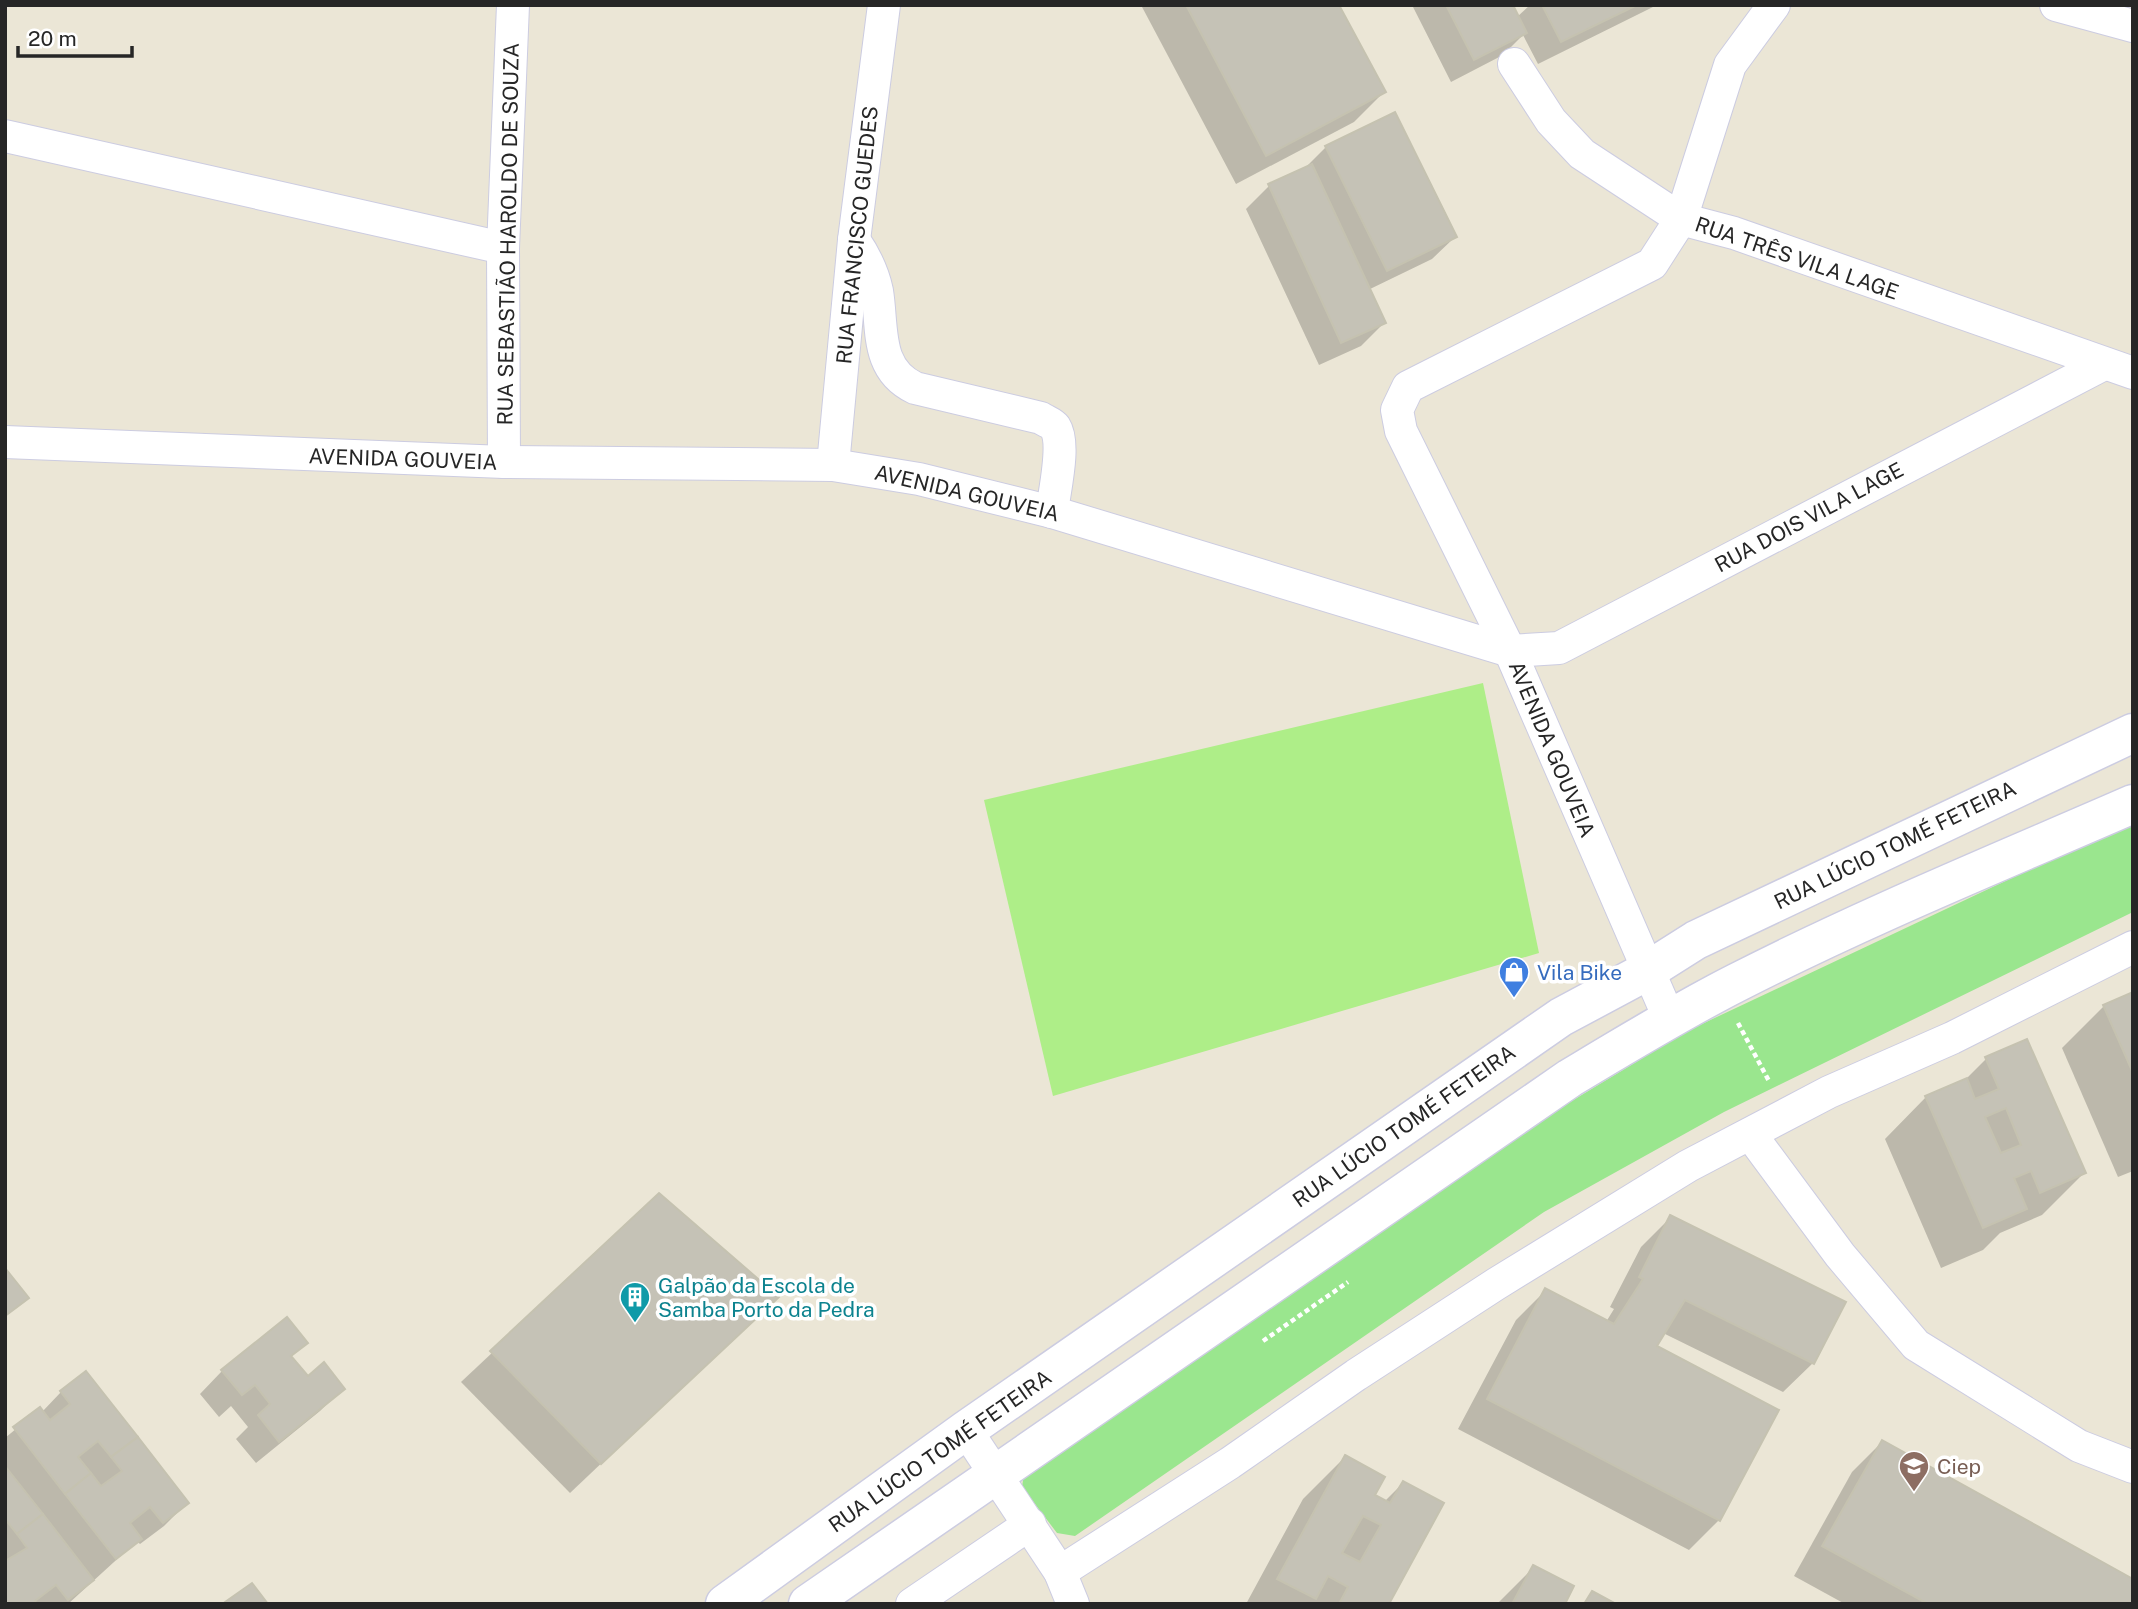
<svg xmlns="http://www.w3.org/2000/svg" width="2138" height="1609" font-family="'Public Sans',sans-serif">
<rect width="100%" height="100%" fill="#ebe6d6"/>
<!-- green -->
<polygon fill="#9ae68e" points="2133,821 2133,912 1724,1112 1544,1212 1075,1536 1057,1533 1022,1487 1024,1474 1511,1138 1687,1031"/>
<!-- pitch -->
<polygon fill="#aeee88" points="1483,683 1539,953 1053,1096 984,800"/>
<!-- shadow -->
<g fill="#0003">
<polygon points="1141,5 1337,5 1384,92 1354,122 1236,184"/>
<polygon points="1412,5 1511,5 1517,17 1530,5 1657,5 1538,64 1523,35 1503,55 1451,82"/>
<polygon points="1326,147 1455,237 1432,259 1368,290 1384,323 1361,346 1319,365 1246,209 1269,186 1303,170"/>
<polygon points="2133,994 2133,1171 2118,1177 2062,1048 2104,1006"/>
<polygon points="2026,1041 2084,1173 2042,1215 2000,1233 1983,1250 1941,1268 1885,1139 1926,1097 1963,1082 1986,1059"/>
<polygon points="660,1195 777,1297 570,1493 461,1382"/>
<polygon points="1671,1217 1813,1363 1783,1392 1663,1333 1654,1347 1719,1520 1689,1550 1458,1429 1516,1320 1546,1290 1606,1322 1614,1309 1610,1307 1641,1247"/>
<polygon points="305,1343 290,1358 307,1379 343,1388 320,1411 256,1463 236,1439 248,1427 231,1406 219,1417 200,1394 222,1371"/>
<polygon points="61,1392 187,1503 164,1526 140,1544 137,1541 68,1604 5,1604 5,1438 40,1409 42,1412"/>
<polygon points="1882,1442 2133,1604 1845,1604 1794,1576 1852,1472"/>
<polygon points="1345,1457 1372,1496 1384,1502 1403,1483 1387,1604 1246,1604 1303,1499"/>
<polygon points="1534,1567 1563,1604 1497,1604"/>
</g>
<!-- building -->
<g fill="#c5c2b6" stroke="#c5c2b0" stroke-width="2" fill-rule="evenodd">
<polygon points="1186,5 1339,5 1386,92 1266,156"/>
<polygon points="1446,5 1513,5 1527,33 1474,60"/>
<polygon points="1542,5 1637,5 1561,42"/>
<polygon points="1395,112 1457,237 1387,271 1325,146"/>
<polygon points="1312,164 1386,323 1341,343 1268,184"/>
<polygon points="2133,992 2133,1073 2103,1005"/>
<path d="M 2027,1039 L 2086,1173 L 2040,1193 L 2031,1171 L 2014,1178 L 2027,1209 L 1983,1228 L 1925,1096 L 1967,1078 L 1975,1099 L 1999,1089 L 1985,1057 ZM 2006,1108 L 2021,1145 L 2001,1153 L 1985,1117 Z"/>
<polygon points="659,1193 779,1297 601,1464 490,1351"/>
<polygon points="1670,1215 1846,1302 1814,1364 1685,1300 1657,1346 1779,1410 1720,1521 1487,1399 1545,1288 1614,1324 1643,1279 1639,1277"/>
<polygon points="5,1268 29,1298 5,1316"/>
<polygon points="287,1317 308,1343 291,1356 308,1376 324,1362 345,1389 279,1442 258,1415 270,1404 255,1385 242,1395 221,1370"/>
<polygon points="86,1371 138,1437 111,1457 98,1441 78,1457 91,1473 65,1494 13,1427 40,1407 50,1420 70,1404 60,1391"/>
<polygon points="138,1437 189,1503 163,1523 150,1507 130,1523 142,1539 116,1559 65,1494 91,1473 101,1486 122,1471 111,1457"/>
<polygon points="1882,1440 2133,1579 2133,1604 1928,1604 1822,1546"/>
<path d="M 1345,1455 L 1385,1477 L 1375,1495 L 1390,1503 L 1403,1481 L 1444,1503 L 1389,1604 L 1339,1604 L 1348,1587 L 1328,1576 L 1316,1599 L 1277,1579 ZM 1363,1516 L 1381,1525 L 1360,1562 L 1342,1553 Z"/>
<polygon points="5,1466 43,1514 17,1534 5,1519"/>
<polygon points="43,1514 94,1580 68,1600 56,1585 35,1601 37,1604 5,1604 5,1561 27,1548 17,1534"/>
<polygon points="1533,1565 1574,1586 1565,1604 1512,1604"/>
<polygon points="252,1583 268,1604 226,1604 225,1602"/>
<polygon points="1592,1591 1616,1604 1584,1604"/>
</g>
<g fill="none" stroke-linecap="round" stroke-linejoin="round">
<!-- street casing -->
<g stroke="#cccce1" stroke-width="34">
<g id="street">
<polyline points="2056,5 2133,26"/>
<polyline points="1514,64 1551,121 1582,154 1681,219 1734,233 2133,373"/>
<polyline points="5,136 503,248"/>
<path d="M 854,240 C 865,256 873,272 877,291 C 883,328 875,369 915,388 L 1041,418 C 1045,421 1052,423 1055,427 C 1066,444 1054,492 1052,512"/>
<polyline points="5,442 504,462 833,465 919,479 1052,512 1510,651 1559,648 2102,365"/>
<polyline points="504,462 503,248 513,5"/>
<polyline points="833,465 854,240 884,5"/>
<polyline points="1669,1018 1510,651 1401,431 1397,410 1408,387 1652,264 1681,219 1730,65 1774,5"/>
<polyline points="1751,1135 1840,1255 1916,1345 2079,1446 2133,1467"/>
<polyline points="966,1430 1060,1572 1073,1604"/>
<polyline points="1060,1572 1230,1463 1356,1375 1496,1284 1688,1166 1829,1092 1952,1038 2133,947"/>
<polyline points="912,1604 1030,1524"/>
</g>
</g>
<!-- secondary casing -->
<g stroke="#cccce1" stroke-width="41">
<g id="secondary">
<polyline points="725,1604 966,1430 1561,1017 1647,971 1696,940 2133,733"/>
<path d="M 808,1604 L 1570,1078 C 1625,1045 1679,1012 1736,983 C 1865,917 2000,862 2133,804"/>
</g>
</g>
<!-- path -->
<g stroke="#fff" stroke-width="4.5" stroke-dasharray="5 3.5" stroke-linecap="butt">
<polyline points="1738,1023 1770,1083"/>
<polyline points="1263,1341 1348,1282"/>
</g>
<!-- street -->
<use href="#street" stroke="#fff" stroke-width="32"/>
<!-- secondary -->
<use href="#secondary" stroke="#fff" stroke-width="38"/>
</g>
<!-- icons -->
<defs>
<g id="shop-pin" transform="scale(1.575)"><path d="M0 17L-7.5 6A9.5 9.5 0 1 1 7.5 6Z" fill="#3f7fe0" stroke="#fff"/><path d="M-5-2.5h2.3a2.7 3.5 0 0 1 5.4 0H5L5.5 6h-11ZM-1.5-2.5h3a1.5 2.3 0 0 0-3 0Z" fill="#fff"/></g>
<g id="building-pin" transform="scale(1.575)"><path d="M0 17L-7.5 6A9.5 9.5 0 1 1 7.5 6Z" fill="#0f9aa8" stroke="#fff"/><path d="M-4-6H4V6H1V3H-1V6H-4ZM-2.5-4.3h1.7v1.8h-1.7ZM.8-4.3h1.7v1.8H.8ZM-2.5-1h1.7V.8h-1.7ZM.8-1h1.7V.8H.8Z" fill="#fff"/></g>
<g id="school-pin" transform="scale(1.575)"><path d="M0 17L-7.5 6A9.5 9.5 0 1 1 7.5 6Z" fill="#8d6e63" stroke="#fff"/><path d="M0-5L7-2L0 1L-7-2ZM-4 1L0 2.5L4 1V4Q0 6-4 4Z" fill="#fff"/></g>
</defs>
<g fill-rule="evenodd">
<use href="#shop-pin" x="1514" y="972"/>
<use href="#building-pin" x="635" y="1297"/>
<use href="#school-pin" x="1914" y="1466"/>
</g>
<g text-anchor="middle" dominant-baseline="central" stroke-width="7" stroke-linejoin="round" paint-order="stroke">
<!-- street labels -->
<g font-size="21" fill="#262626" stroke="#fff">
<text transform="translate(508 234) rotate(-89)">RUA SEBASTIÃO HAROLDO DE SOUZA</text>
<text transform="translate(857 235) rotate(-84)">RUA FRANCISCO GUEDES</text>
<text transform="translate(1797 258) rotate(19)">RUA TRÊS VILA LAGE</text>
<text transform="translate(403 459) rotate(2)">AVENIDA GOUVEIA</text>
<text transform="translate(967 493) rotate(13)">AVENIDA GOUVEIA</text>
<text transform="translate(1809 517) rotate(-28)">RUA DOIS VILA LAGE</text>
<text transform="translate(1552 749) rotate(67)">AVENIDA GOUVEIA</text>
<text transform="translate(1895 845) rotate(-26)">RUA LÚCIO TOMÉ FETEIRA</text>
<text transform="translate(1404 1126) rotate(-35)">RUA LÚCIO TOMÉ FETEIRA</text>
<text transform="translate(940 1451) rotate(-35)">RUA LÚCIO TOMÉ FETEIRA</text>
</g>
<!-- shop labels -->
<g font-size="21" fill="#366cbe" stroke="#fff" text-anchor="start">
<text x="1537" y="972">Vila Bike</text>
</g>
<!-- culture labels -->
<g font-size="21" fill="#0d838f" stroke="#fff" text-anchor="start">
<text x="658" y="1285">Galpão da Escola de<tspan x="658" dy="24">Samba Porto da Pedra</tspan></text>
</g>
<!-- education labels -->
<g font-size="21" fill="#785e54" stroke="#fff" text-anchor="start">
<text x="1937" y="1466">Ciep</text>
</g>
</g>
<!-- border -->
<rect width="2138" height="1609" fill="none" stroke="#262626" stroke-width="14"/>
<!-- scale -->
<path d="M18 46v10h114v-10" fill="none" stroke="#262626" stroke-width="3.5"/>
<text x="28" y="46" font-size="21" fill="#262626" stroke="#ffffff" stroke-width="5" paint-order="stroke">20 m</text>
</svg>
